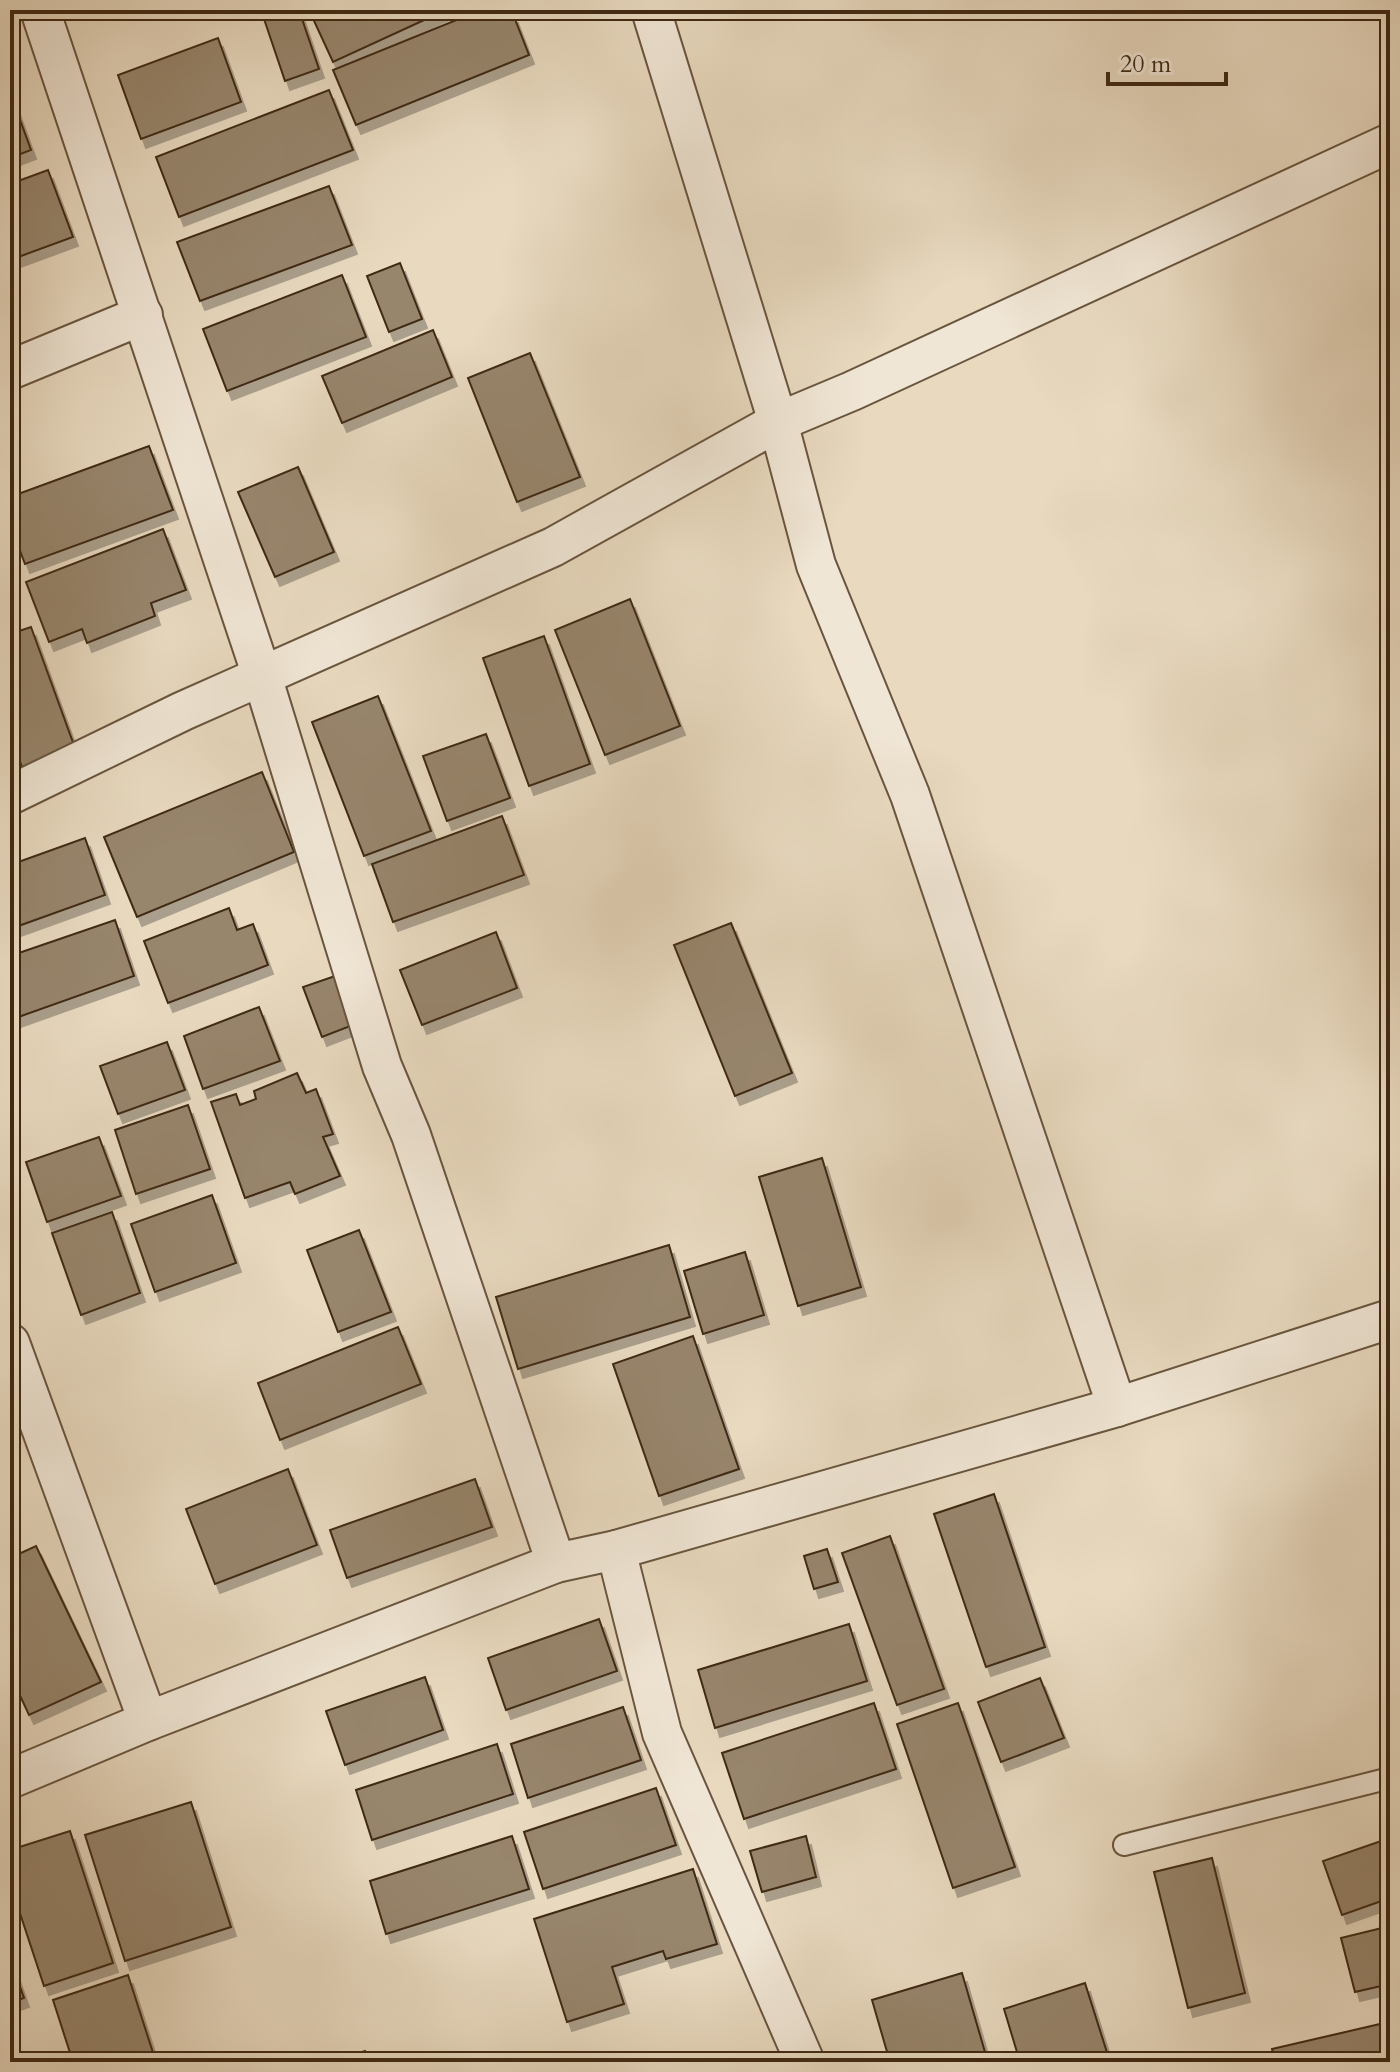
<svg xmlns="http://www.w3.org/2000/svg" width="1400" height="2072" font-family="Cardo,serif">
<defs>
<filter id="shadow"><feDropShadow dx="5" dy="9" stdDeviation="0" flood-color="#0004"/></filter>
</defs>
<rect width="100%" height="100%" fill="#e8d9bf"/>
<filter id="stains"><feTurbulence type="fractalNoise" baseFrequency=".0025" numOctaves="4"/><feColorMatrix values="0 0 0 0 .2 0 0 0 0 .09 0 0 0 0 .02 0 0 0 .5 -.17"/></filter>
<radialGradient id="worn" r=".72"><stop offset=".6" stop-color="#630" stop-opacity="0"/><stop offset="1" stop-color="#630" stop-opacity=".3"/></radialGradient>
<!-- building -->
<g fill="#97856c" stroke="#3f2913" stroke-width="2" filter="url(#shadow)">
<polygon points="261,10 299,10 319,69 285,81"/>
<polygon points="309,10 446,10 333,62"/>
<polygon points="481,10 495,10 499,20 513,14 529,55 356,125 333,70"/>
<polygon points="218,38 241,102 141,139 118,75"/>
<polygon points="329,90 353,150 179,217 156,157"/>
<polygon points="11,95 31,150 10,158 10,96"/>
<polygon points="48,170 73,237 10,260 10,184"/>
<polygon points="329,186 352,245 200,301 177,242"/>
<polygon points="400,263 422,319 389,332 367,276"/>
<polygon points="342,275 366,337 227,391 203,329"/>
<polygon points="433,330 452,377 342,423 322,376"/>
<polygon points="530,353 580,477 517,502 468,378"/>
<polygon points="149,446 173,510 25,564 10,524 10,497"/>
<polygon points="298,467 334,552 275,577 238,492"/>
<polygon points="163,529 186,590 151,603 155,616 87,643 82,629 49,642 26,582"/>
<polygon points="630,599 680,726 605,755 555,630"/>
<polygon points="31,627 75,748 22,767 10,735 10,634"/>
<polygon points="544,636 590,764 529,786 483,658"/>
<polygon points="378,696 431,831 364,856 312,722"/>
<polygon points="486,734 510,798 447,821 423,756"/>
<polygon points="262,772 294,852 137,917 104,837"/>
<polygon points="502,816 524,875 393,922 372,864"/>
<polygon points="85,838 105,895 10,929 10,865"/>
<polygon points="229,908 237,930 253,924 268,965 168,1003 144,941"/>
<polygon points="115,920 134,976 10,1020 10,956"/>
<polygon points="731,923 792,1073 735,1096 674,945"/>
<polygon points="496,932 517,988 422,1025 400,970"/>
<polygon points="335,976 353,1025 322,1037 303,987"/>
<polygon points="259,1007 280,1061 203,1089 184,1036"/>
<polygon points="167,1042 185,1090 118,1114 100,1066"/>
<polygon points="297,1073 306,1093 316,1089 333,1134 323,1137 340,1176 295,1194 290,1182 245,1198 211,1102 236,1094 240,1105 256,1099 254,1091"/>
<polygon points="188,1105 210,1169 136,1194 115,1130"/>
<polygon points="99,1137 121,1196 47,1222 26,1162"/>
<polygon points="822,1158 861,1287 798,1306 759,1177"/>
<polygon points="212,1195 236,1263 155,1292 131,1224"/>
<polygon points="112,1212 140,1293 81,1315 52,1233"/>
<polygon points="359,1230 391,1312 338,1332 307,1250"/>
<polygon points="669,1245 690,1317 518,1369 496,1297"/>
<polygon points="745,1252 764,1315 703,1334 684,1271"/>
<polygon points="398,1327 421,1384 280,1440 258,1383"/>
<polygon points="693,1336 739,1469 659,1496 613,1364"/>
<polygon points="288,1469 317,1545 215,1584 186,1509"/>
<polygon points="475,1479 492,1527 347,1578 330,1530"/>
<polygon points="994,1494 1045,1647 986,1667 934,1514"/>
<polygon points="890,1536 944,1689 897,1705 842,1553"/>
<polygon points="36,1546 101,1682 29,1715 10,1674 10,1558"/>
<polygon points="827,1549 838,1582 814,1589 804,1556"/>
<polygon points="599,1619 617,1671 506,1710 488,1658"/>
<polygon points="849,1624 867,1681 715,1728 698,1670"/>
<polygon points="425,1677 443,1730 345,1765 326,1711"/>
<polygon points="1040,1678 1064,1738 1001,1762 978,1702"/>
<polygon points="874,1703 896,1769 744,1819 722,1753"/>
<polygon points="958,1703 1015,1867 953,1888 897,1724"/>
<polygon points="623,1707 641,1760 528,1798 511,1744"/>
<polygon points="497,1744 513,1794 372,1840 356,1790"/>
<polygon points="656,1788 676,1845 543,1889 524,1832"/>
<polygon points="191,1802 231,1927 125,1961 85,1835"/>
<polygon points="70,1831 113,1963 44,1986 10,1883 10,1850"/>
<polygon points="512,1836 529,1889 386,1934 370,1881"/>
<polygon points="806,1836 816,1877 762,1892 750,1851"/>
<polygon points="1390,1838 1390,1898 1342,1915 1323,1861"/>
<polygon points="1212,1858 1245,1993 1188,2008 1154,1872"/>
<polygon points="693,1869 717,1944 666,1959 663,1951 612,1967 624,2004 567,2022 534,1919"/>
<polygon points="1390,1926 1390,1984 1355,1992 1341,1938"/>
<polygon points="10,1958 24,1998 10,2003"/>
<polygon points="962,1973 987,2059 977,2062 890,2062 872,2000"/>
<polygon points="128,1975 156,2062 73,2062 53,2000"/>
<polygon points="1085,1983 1110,2062 1020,2062 1004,2009"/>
<polygon points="1380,2024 1389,2062 1275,2062 1272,2049"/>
<polygon points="365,2051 368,2062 332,2062"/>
<polygon points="730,2052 734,2062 699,2062"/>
</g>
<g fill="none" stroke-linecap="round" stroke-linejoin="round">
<!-- service casing -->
<g stroke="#69553e" stroke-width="24">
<polyline id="service" points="1124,1845 1390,1778"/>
</g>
<!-- minor casing -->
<g stroke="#69553e" stroke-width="42">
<g id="minor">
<polyline points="40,10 262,676 382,1066 411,1135 556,1563"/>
<polyline points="651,10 778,422 852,391 1390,143"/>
<polyline points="10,370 143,315"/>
<polyline points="10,795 183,711 553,547 778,422 816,565 910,795 1117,1407"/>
<polyline points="10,1343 148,1721"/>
<polyline points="616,1550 662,1733 805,2062"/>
<polyline points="10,1779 148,1721 556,1563 616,1550 1117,1407 1390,1319"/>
</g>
</g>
<!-- service -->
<use href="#service" stroke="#f0e6d5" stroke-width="20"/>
<!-- minor -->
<use href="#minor" stroke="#f0e6d5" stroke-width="38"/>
</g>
<!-- margin -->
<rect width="1400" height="2072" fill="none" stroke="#e8d9bf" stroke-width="40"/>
<rect x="12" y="12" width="1376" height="2048" fill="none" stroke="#3f2913" stroke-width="4"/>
<rect x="20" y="20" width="1360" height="2032" fill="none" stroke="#3f2913" stroke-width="2"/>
<!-- scale -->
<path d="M1108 72v12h118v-12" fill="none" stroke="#3f2913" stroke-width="4"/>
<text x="1120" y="72" font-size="24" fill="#3f2913" stroke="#f0e6d5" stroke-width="6" paint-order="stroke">20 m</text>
<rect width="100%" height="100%" filter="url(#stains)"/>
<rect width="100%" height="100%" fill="url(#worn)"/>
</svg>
